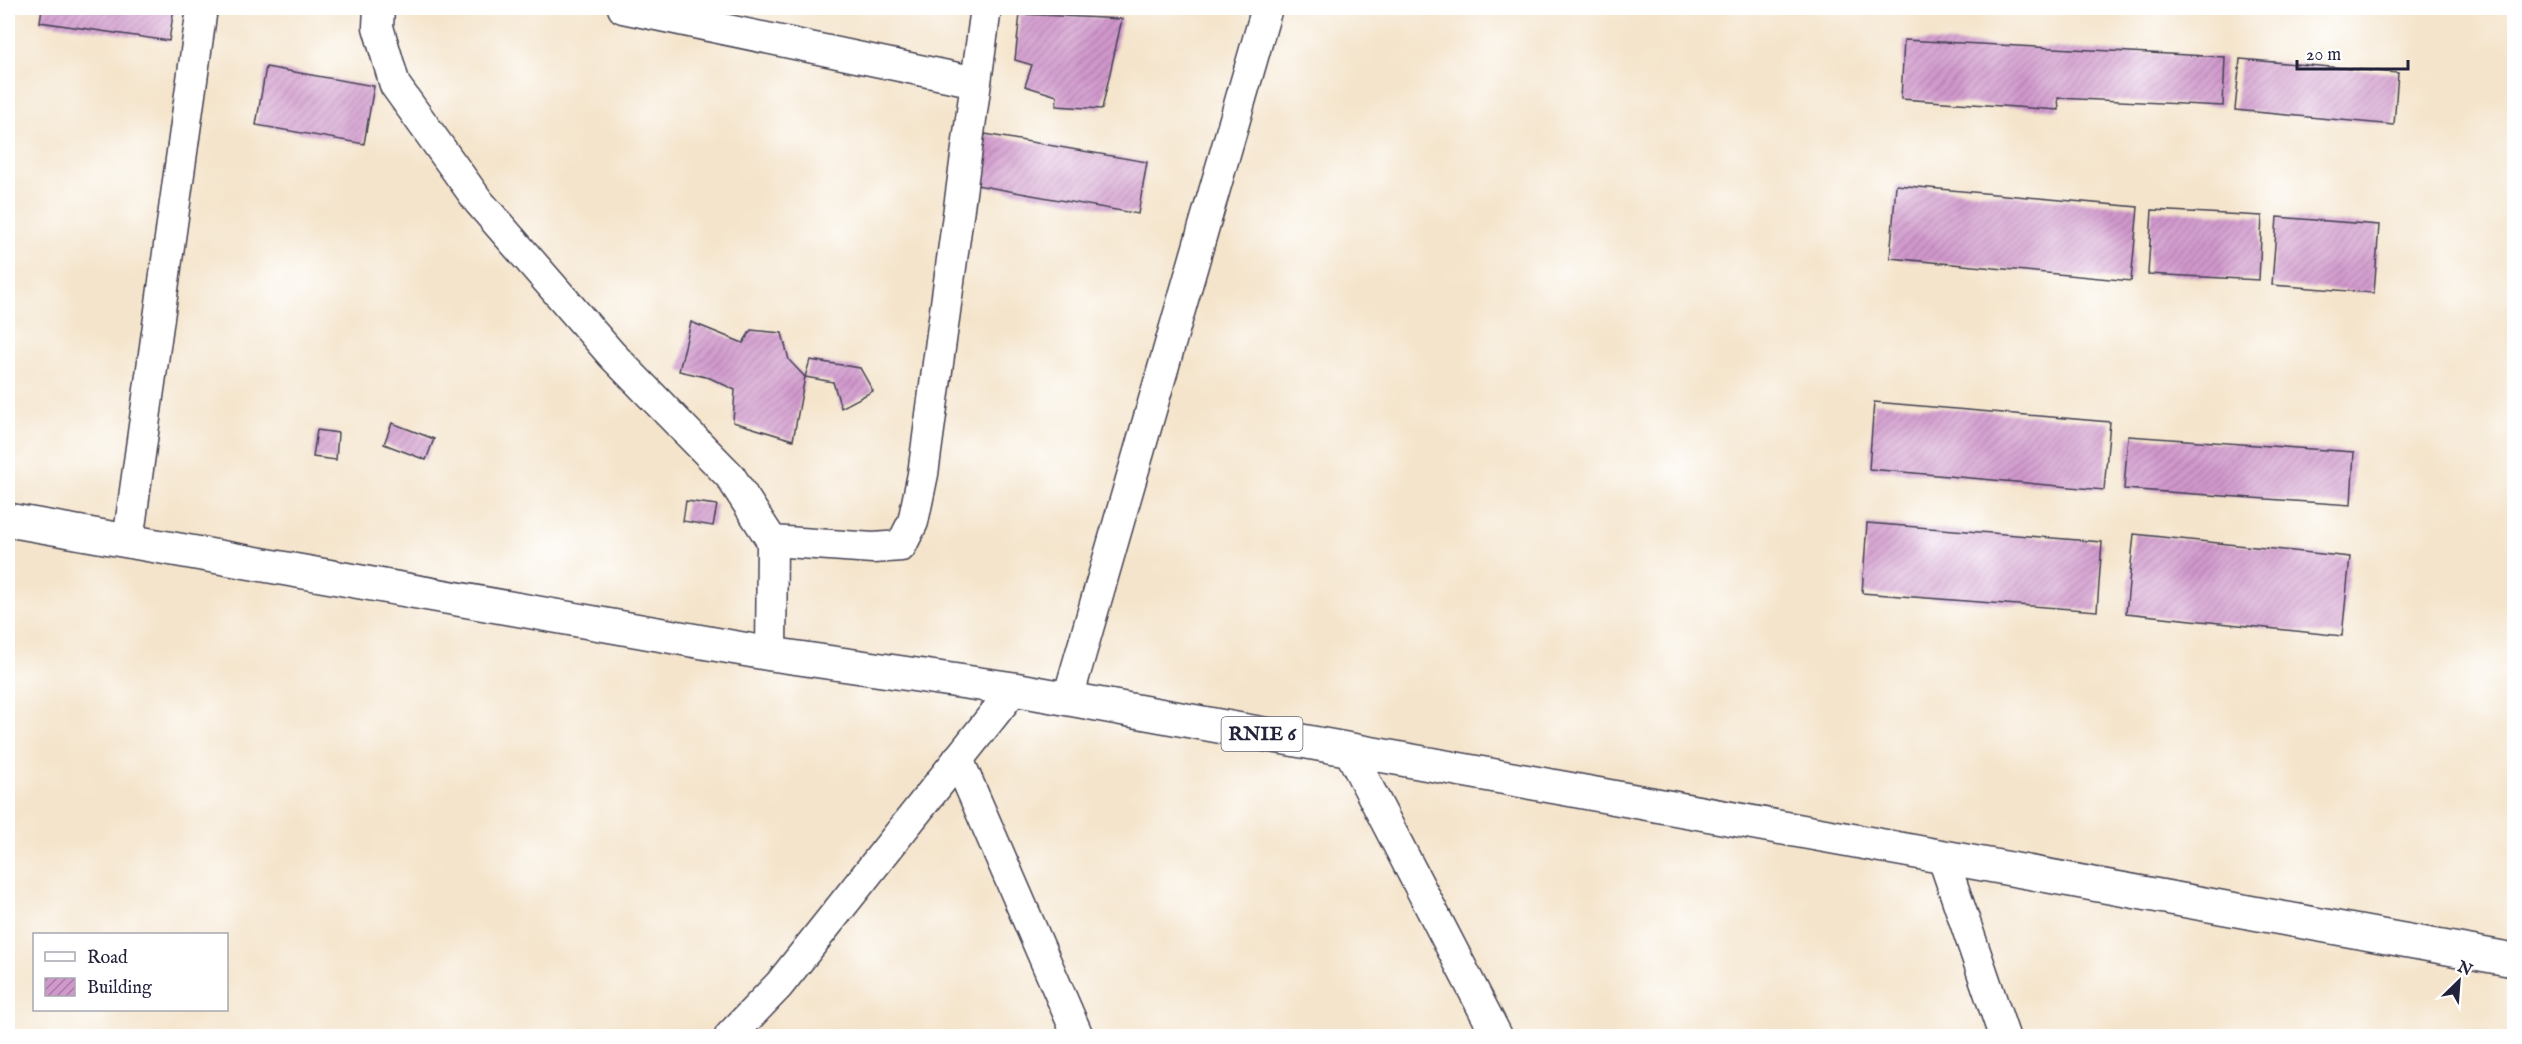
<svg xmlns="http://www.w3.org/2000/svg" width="2522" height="1044" font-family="'IM FELL English',serif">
<defs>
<pattern id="building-hatch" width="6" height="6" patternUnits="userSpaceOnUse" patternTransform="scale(1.5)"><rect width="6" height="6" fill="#d198cc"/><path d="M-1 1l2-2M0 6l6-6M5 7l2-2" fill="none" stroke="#a97ca7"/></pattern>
</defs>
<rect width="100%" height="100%" fill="#fff"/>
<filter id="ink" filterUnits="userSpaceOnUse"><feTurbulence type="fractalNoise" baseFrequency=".0167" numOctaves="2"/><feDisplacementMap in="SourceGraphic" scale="12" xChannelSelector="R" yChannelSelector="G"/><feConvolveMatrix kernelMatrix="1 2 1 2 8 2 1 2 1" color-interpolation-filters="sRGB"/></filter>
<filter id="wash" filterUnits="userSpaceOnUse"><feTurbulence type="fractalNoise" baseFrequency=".008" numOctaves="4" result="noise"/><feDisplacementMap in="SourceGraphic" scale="24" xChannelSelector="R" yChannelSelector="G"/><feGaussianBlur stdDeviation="1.35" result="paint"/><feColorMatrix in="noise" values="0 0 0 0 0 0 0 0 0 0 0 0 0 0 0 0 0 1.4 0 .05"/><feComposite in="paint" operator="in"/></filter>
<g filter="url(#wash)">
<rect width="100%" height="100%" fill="#f4e4cb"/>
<g id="blocks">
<!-- building -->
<g fill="url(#building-hatch)">
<polygon points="42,8 174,8 169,41 40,22"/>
<polygon points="1020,14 1122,19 1102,109 1056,106 1057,96 1025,86 1032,65 1015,60"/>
<polygon points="1904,40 2225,57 2223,106 2058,98 2059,110 1901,99"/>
<polygon points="2240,59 2398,73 2394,125 2235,110"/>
<polygon points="266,67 374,86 364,144 256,125"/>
<polygon points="985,134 1147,162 1138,214 976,185"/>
<polygon points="1896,185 2138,207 2131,281 1890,258"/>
<polygon points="2152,210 2262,216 2259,280 2148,274"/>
<polygon points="2277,217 2379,225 2374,293 2272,285"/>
<polygon points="691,322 743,343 751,330 782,333 789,360 805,377 793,440 733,422 735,390 710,378 679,371"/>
<polygon points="810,360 860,368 873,391 841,408 833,382 805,377"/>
<polygon points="1874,402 2110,422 2104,490 1869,469"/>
<polygon points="392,423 434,439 426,460 384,444"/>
<polygon points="317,430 338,433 336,460 313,457"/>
<polygon points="2128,436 2354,452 2351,505 2124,489"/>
<polygon points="686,501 717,505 713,526 683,521"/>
<polygon points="1867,523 2102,542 2097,611 1862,593"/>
<polygon points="2134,534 2350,557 2342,636 2126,613"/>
</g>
</g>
</g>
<g filter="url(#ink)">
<use href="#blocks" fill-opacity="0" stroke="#423f51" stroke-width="1.5"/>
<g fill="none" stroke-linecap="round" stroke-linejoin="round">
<!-- minor casing -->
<g stroke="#423f51" stroke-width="33">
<g id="minor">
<polyline points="379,8 378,27 395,85 479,202 612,355 730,476 772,541 771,654"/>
<polyline points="623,8 976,82"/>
<polyline points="128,541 202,8"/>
<polyline points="772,541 873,548 901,546 913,522 923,474 986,8"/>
<polyline points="1068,698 1267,8"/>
<polyline points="1349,750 1497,1036"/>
<polyline points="958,759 1078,1036"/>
<polyline points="1943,858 2004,1036"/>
<polyline points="730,1036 779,985 1014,689"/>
</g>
</g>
<!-- primary casing -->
<g stroke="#423f51" stroke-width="36">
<polyline id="primary" points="8,520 771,654 1014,689 2514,960"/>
</g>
<!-- minor -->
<use href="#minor" stroke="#fff" stroke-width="30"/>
<!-- primary -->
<use href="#primary" stroke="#fff" stroke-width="33"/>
</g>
</g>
<g text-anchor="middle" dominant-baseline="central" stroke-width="5" stroke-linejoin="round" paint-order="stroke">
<!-- shield labels -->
<rect fill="#fff" stroke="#646476" stroke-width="1.5" x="1221.5" y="717" width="81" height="34" rx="4.5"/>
<g font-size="20" font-weight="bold" fill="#22223b">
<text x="1262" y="734">RNIE 6</text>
</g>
</g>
<!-- margin -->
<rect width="2522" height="1044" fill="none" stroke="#fff" stroke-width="30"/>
<!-- legend -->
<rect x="33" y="933" width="195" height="78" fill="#ffffff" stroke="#a7a7b1" stroke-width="1.5"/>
<rect x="45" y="952" width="30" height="9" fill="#ffffff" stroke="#a7a7b1" stroke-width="1.5"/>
<text x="87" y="963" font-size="18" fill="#22223b">Road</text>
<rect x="45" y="978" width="30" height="18" fill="url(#building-hatch)" stroke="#a7a7b1" stroke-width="1.5"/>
<text x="87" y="993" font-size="18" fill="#22223b">Building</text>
<!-- north arrow -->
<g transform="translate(2459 981) rotate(25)" stroke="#ffffff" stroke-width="4.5" paint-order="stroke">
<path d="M0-4.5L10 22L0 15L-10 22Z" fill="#22223b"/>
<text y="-9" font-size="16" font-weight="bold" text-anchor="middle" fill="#22223b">N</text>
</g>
<!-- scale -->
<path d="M2297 60v9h111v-9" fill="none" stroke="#22223b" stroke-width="3"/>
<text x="2306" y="60" font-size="18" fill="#22223b" stroke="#ffffff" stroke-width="4.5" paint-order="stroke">20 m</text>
</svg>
